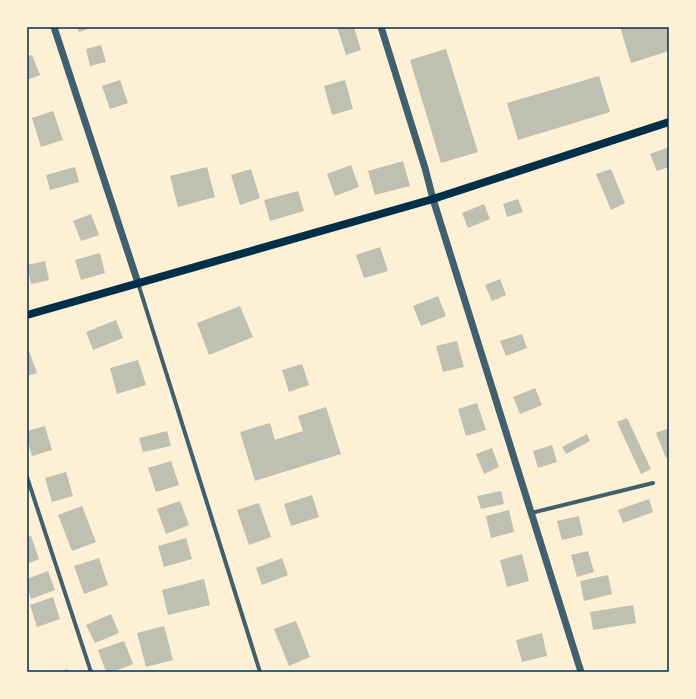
<svg xmlns="http://www.w3.org/2000/svg" width="696" height="699" font-family="Spectral,serif">
<rect width="100%" height="100%" fill="#fdf0d5"/>
<!-- building -->
<g fill="#bec0b2">
<polygon points="77,27 94,27 79,32"/>
<polygon points="337,27 354,27 361,50 346,55"/>
<polygon points="620,27 669,27 669,51 631,63"/>
<polygon points="101,45 106,62 90,66 86,49"/>
<polygon points="446,49 478,152 441,163 410,60"/>
<polygon points="32,55 40,75 27,80 27,56"/>
<polygon points="599,76 610,112 518,140 507,103"/>
<polygon points="120,80 128,103 110,109 102,86"/>
<polygon points="345,80 353,109 332,115 324,86"/>
<polygon points="53,111 63,140 41,147 32,118"/>
<polygon points="669,147 669,167 657,171 650,154"/>
<polygon points="403,161 410,186 375,195 368,171"/>
<polygon points="351,165 359,187 335,196 327,174"/>
<polygon points="75,167 79,182 50,190 46,175"/>
<polygon points="207,167 215,197 178,207 170,176"/>
<polygon points="251,169 260,198 240,205 231,175"/>
<polygon points="611,169 625,203 611,210 596,174"/>
<polygon points="298,191 304,211 270,221 264,200"/>
<polygon points="518,199 523,212 507,217 503,204"/>
<polygon points="484,204 490,219 468,228 462,213"/>
<polygon points="91,214 99,235 81,241 73,221"/>
<polygon points="380,247 388,271 364,278 356,255"/>
<polygon points="100,253 105,273 81,280 75,260"/>
<polygon points="45,261 49,280 31,284 27,265"/>
<polygon points="500,279 506,295 492,301 485,285"/>
<polygon points="438,296 446,316 421,326 413,306"/>
<polygon points="240,306 253,337 209,355 197,323"/>
<polygon points="116,320 123,338 93,350 86,332"/>
<polygon points="522,334 527,348 506,356 500,341"/>
<polygon points="457,341 464,367 443,372 436,346"/>
<polygon points="28,348 37,373 27,376 27,349"/>
<polygon points="138,360 146,385 117,394 110,368"/>
<polygon points="302,364 309,385 289,392 282,370"/>
<polygon points="535,388 542,405 520,414 513,397"/>
<polygon points="477,403 486,430 466,436 458,409"/>
<polygon points="326,407 341,454 255,481 240,432 270,423 275,440 303,431 298,416"/>
<polygon points="627,418 651,469 641,474 617,422"/>
<polygon points="45,426 52,450 32,456 27,439 27,431"/>
<polygon points="669,428 669,457 666,458 656,433"/>
<polygon points="167,431 171,446 143,452 139,438"/>
<polygon points="587,434 590,441 566,454 562,447"/>
<polygon points="552,445 557,462 538,468 533,451"/>
<polygon points="492,448 499,467 484,474 476,454"/>
<polygon points="171,461 179,485 156,492 148,468"/>
<polygon points="66,472 73,496 52,502 45,478"/>
<polygon points="501,491 504,504 481,509 477,496"/>
<polygon points="312,495 319,517 291,526 284,504"/>
<polygon points="649,499 653,512 623,523 618,510"/>
<polygon points="180,501 189,525 166,534 157,509"/>
<polygon points="259,503 271,537 249,545 237,510"/>
<polygon points="82,506 96,542 72,551 58,515"/>
<polygon points="509,510 514,532 491,538 486,516"/>
<polygon points="579,516 583,535 562,540 557,521"/>
<polygon points="31,536 39,559 27,564 27,537"/>
<polygon points="186,538 192,559 164,567 158,546"/>
<polygon points="588,551 594,572 577,577 571,555"/>
<polygon points="522,554 529,581 507,587 500,560"/>
<polygon points="99,558 108,585 84,594 74,566"/>
<polygon points="282,558 288,575 262,585 256,568"/>
<polygon points="48,571 55,590 31,599 27,588 27,579"/>
<polygon points="608,575 612,594 584,601 580,581"/>
<polygon points="204,579 210,605 168,615 162,590"/>
<polygon points="53,597 60,619 37,627 30,605"/>
<polygon points="633,605 636,623 593,630 590,612"/>
<polygon points="111,614 119,633 95,643 86,625"/>
<polygon points="296,621 310,657 289,666 274,629"/>
<polygon points="164,626 173,660 146,667 137,633"/>
<polygon points="542,633 547,656 522,662 516,640"/>
<polygon points="124,641 133,664 112,672 106,672 98,650"/>
<polygon points="68,669 69,672 57,672"/>
</g>
<g fill="none" stroke-linecap="round" stroke-linejoin="round">
<!-- minor -->
<g stroke="#3f606c" stroke-width="4">
<polyline points="138,283 260,672"/>
<polyline points="27,477 91,672"/>
<polyline points="531,513 653,483"/>
</g>
<!-- tertiary -->
<g stroke="#3f606c" stroke-width="7">
<polyline points="54,27 138,283"/>
<polyline points="381,27 425,168 433,199 581,672"/>
</g>
<!-- secondary -->
<polyline stroke="#003049" stroke-width="8" points="27,315 433,199 669,122"/>
</g>
<!-- border -->
<rect width="696" height="699" fill="none" stroke="#fdf0d5" stroke-width="56"/>
<rect x="28" y="28" width="640" height="643" fill="none" stroke="#003049" stroke-width="1.5"/>
</svg>
